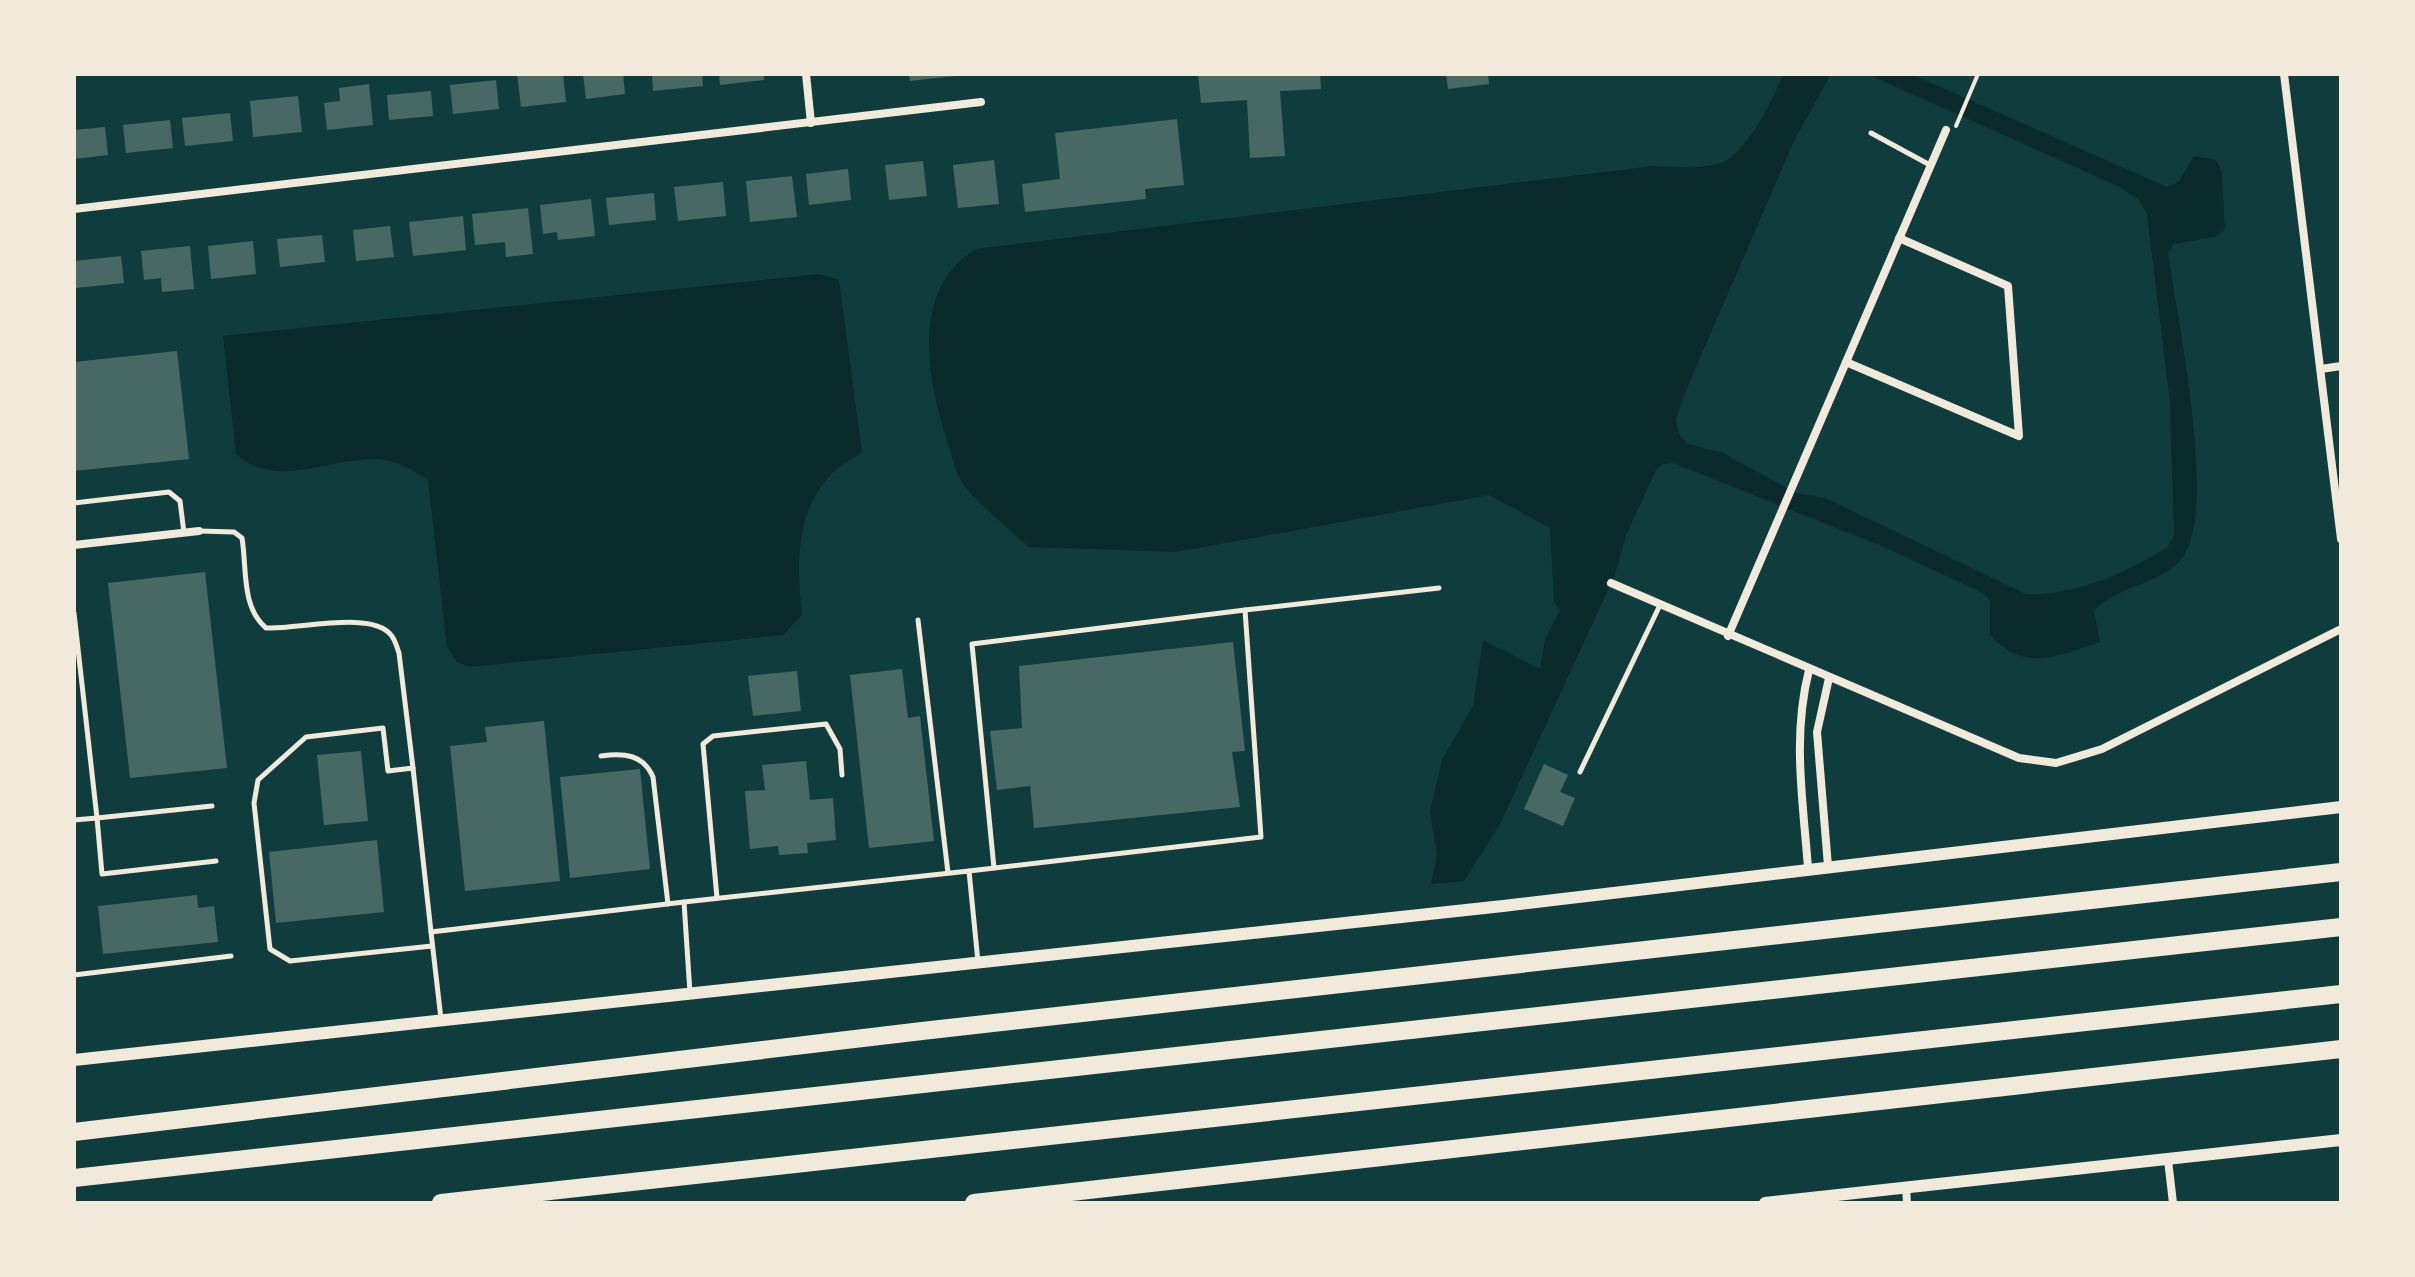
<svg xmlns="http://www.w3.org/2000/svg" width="2415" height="1277" font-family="'PT Sans',sans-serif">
<rect width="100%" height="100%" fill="#0f3d3e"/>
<!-- water -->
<g fill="#0a2a2b">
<path d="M 1783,74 L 1831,74 L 1794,141 L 1684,395 L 1676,419 L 1679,434 L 1688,444 L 1723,453 L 1796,493 L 1825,498 L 2026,594 C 2079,595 2121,574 2167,548 L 2174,536 L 2170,403 L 2147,214 L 2139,200 L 2120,187 L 1867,74 L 1911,74 L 2167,187 L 2179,181 L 2194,156 L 2216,160 L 2222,172 L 2225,230 L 2214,237 L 2174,244 L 2168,253 C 2176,314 2222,522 2178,563 C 2154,586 2117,586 2094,611 L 2100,642 C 2059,655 2025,674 1990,635 L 1990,601 L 1983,593 L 1884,547 L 1673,463 L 1663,464 L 1656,470 L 1627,533 L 1614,577 L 1501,822 L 1464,881 L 1431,884 L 1437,854 L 1430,812 L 1442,760 L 1473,706 L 1483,640 L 1540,669 L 1545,640 L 1560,610 L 1554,602 L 1550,528 L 1489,495 L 1176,552 L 1029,547 C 1013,532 968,496 960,479 C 954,466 951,451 946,438 C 927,377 910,289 976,249 L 1653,166 C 1675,167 1701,170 1723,162 C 1746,153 1775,97 1783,74 Z"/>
<path d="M 820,274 L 839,280 L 862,453 C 796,486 795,551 802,615 L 783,635 L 470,667 L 457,662 L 447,647 L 428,480 C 410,468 393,458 371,459 C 324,460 275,489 236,454 L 223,336 Z"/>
</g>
<!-- building -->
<g fill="#486865">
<polygon points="517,74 563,74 566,102 521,107"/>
<polygon points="583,74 623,74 625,94 586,99"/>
<polygon points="652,74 702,74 703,86 653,91"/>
<polygon points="719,74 764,74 764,80 720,85"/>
<polygon points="909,74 955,74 955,76 910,81"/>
<polygon points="1198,74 1320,74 1321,89 1280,91 1285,156 1250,158 1247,100 1201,103"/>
<polygon points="1446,74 1488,74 1489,84 1448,89"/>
<polygon points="496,80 499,109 453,114 450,85"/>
<polygon points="369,84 373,125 327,130 324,103 340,101 339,88"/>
<polygon points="431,91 433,116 389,120 387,95"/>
<polygon points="298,96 302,132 253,137 250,101"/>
<polygon points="230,113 233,141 185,146 182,118"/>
<polygon points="1177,119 1184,185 1145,189 1146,199 1025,212 1022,184 1060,179 1055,133"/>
<polygon points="170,120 173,148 126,153 123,125"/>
<polygon points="105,127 108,155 74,159 74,130"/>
<polygon points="994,160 999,204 958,208 953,165"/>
<polygon points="923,161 927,196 889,200 885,165"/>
<polygon points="848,169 851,200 809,205 806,174"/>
<polygon points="792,176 797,217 750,222 746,181"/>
<polygon points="723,182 726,216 678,221 674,187"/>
<polygon points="654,193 656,220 609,225 606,198"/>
<polygon points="591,199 595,236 558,240 557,232 543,234 540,205"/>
<polygon points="528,208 533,254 506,257 505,242 475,245 472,214"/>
<polygon points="463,216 466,250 413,256 409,222"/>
<polygon points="390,226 394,257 356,261 353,230"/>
<polygon points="322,235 325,262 280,267 277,239"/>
<polygon points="253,241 256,274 211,279 208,246"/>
<polygon points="190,246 194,289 162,292 161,278 144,280 141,251"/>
<polygon points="121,256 124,283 76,288 74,261"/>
<polygon points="177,351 189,459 74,471 74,362"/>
<polygon points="205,572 227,768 130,778 108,583"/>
<polygon points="1233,642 1245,751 1232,752 1240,807 1034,828 1030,786 997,790 990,731 1022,728 1019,666"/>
<polygon points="902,669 908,718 920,716 934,841 869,848 850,675"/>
<polygon points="797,671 801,711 753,716 748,676"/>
<polygon points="544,721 560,881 465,891 450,746 487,742 485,727"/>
<polygon points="361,751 368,821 324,825 317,755"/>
<polygon points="806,761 810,800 833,798 836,840 807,843 808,853 779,855 778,846 750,849 745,791 765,790 762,765"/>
<polygon points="1544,764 1568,775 1560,792 1575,798 1563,826 1524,809"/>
<polygon points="640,769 650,869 570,878 560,777"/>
<polygon points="377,840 384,912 276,923 269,852"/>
<polygon points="197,895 198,908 214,906 218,942 103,954 98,906"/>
</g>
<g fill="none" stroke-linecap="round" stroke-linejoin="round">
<!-- path -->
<polyline stroke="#f1e9da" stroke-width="4" points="1956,126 1978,74"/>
<!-- service -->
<g stroke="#f1e9da" stroke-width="5">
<polyline points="1871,133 1930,165"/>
<polyline points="74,503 169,492 180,501 184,533"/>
<path d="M 199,531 L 234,532 L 242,538 C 247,568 241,607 266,628 C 296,630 372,610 391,635 C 395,639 397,648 399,653 L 413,768"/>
<polyline points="74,613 97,818 74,820"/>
<polyline points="918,620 948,873"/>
<path d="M 601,756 C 624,753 643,754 653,777 L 668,904"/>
<polyline points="1580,772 1660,605"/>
<polyline points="212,806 97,818 102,874 216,861"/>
<polyline points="994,868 972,644 1245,610"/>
<polyline points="969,871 1261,837 1245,610 1439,588"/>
<polyline points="717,898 703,744 713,736 826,724 840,749 842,775"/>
<polyline points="431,932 413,768 388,771 383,728 306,737 258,780 254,803 270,949 290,961 432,946"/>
<polyline points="74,975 231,956"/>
<polyline points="690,993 684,902 969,871 978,962"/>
<polyline points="441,1019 431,932 684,902"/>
</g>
<!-- minor -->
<g stroke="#f1e9da" stroke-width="8">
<polyline points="806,74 811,123"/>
<polyline points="2284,74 2341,539"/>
<polyline points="74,209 981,102"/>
<polyline points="1846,362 2019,436 2008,286 1899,238"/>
<polyline points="2321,369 2341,366"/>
<polyline points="74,545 199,531"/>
<polyline points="1611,583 2019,758 2056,763 2102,749 2341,629"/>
<polyline points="1728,636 1946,130"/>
<polyline points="1828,866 1817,732 1829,678"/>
<path d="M 1808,868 C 1803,800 1792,737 1809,670"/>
<polyline points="2168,1160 2173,1203"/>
<polyline points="1906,1187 1907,1203"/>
</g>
<!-- tertiary -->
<g stroke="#f1e9da" stroke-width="12">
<polyline points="74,1060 1503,906 2341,807"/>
<polyline points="1765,1203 2341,1140"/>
</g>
<!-- motorway -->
<g stroke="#f1e9da" stroke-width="18">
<polyline points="74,1132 922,1031 2341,872"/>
<polyline points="74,1178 2341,927"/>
<polyline points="441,1203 2341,994"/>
<polyline points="974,1203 2341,1049"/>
</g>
</g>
<!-- border -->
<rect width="2415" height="1277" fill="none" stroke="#f1e9da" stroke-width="152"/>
</svg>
